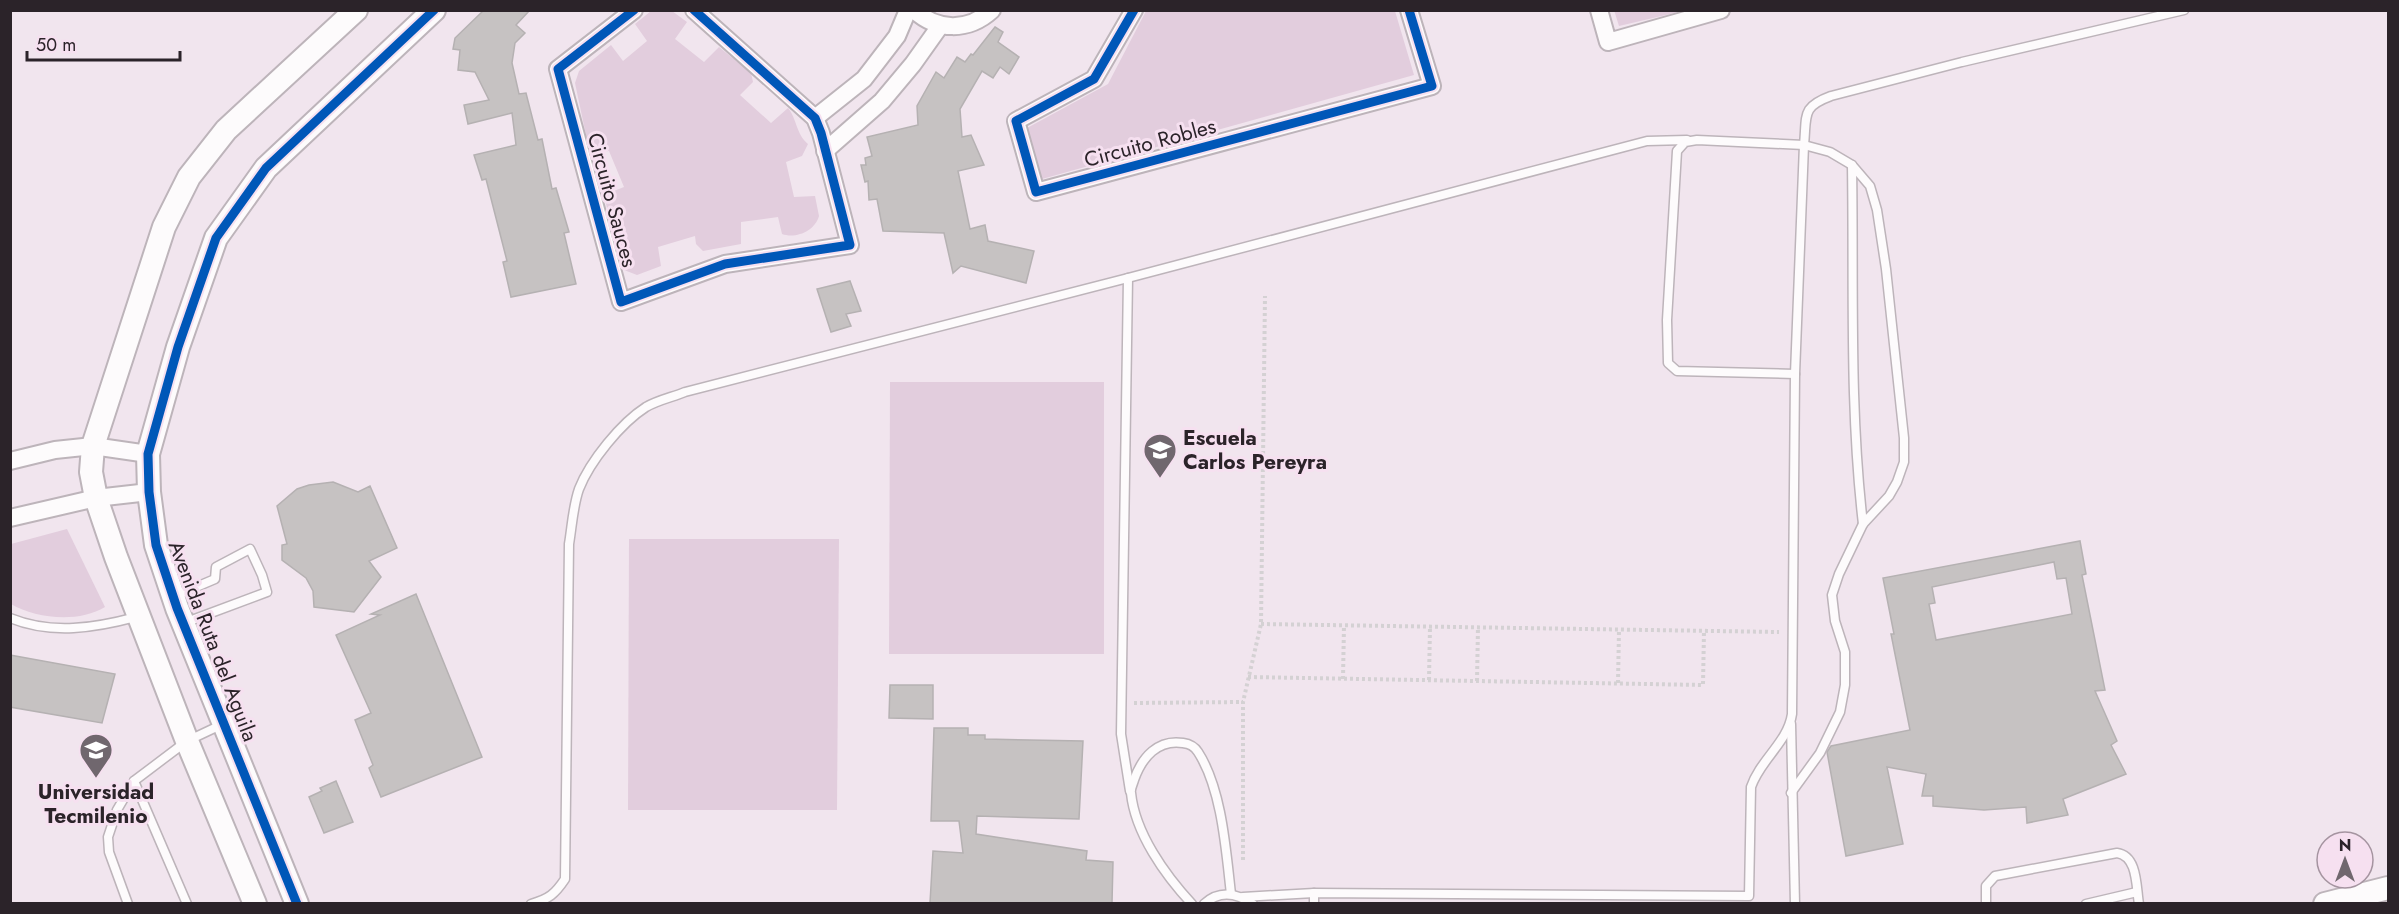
<svg xmlns="http://www.w3.org/2000/svg" width="2399" height="914" font-family="Jost,sans-serif">
<rect width="100%" height="100%" fill="#f1e5ee"/>
<!-- green -->
<g fill="#e2cddd">
<polygon points="1614,10 1683,10 1683,11 1619,26"/>
<path d="M 651,11 L 672,11 L 687,22 L 675,39 L 704,62 L 719,47 L 751,73 L 753,82 L 740,95 L 771,123 L 788,108 C 797,119 796,134 808,144 L 802,156 L 786,162 L 794,197 L 815,196 L 819,216 C 815,231 796,239 782,234 L 778,217 L 741,222 L 741,244 L 703,251 L 696,244 L 695,236 L 658,247 L 661,266 L 637,275 L 624,270 L 619,261 L 604,195 L 624,187 L 609,151 L 590,154 L 575,83 L 579,71 L 611,45 L 623,61 L 647,41 L 635,24 Z"/>
<polygon points="1146,11 1395,11 1414,75 1042,179 1027,128 1108,84"/>
<polygon points="890,382 1104,382 1104,654 889,654"/>
<path d="M 67,529 L 105,607 C 79,623 36,619 11,604 L 11,544 Z"/>
<polygon points="629,539 839,539 837,810 628,810"/>
</g>
<!-- building -->
<g fill="#c6c2c2" stroke="#b5b1b2" stroke-width="1.5" fill-rule="evenodd">
<polygon points="484,10 530,10 516,25 525,33 515,43 512,63 519,94 526,93 538,140 542,139 552,189 556,188 569,232 564,233 576,284 511,297 503,262 507,261 486,179 482,180 474,155 516,145 512,113 468,124 464,105 489,100 475,72 458,70 460,50 453,49 455,38"/>
<polygon points="995,27 1003,32 998,42 1019,57 1009,74 1000,67 993,78 982,71 960,109 962,137 971,135 984,165 958,171 970,229 985,225 988,241 1034,251 1026,283 961,266 953,273 944,233 883,231 877,199 869,200 868,181 865,182 861,165 866,165 865,158 872,156 867,137 918,125 917,106 936,72 944,78 957,57 965,62 971,54 973,55"/>
<polygon points="850,281 861,311 846,314 851,326 831,332 817,289"/>
<polygon points="333,482 358,492 370,486 397,548 369,561 381,577 354,612 314,607 313,591 306,578 282,560 282,545 287,544 277,506 297,489 309,485"/>
<path d="M 2080,541 L 2086,574 L 2082,575 L 2105,690 L 2095,691 L 2117,741 L 2111,745 L 2126,774 L 2063,799 L 2068,815 L 2027,823 L 2026,807 L 1984,810 L 1933,806 L 1933,796 L 1922,796 L 1926,774 L 1887,767 L 1903,844 L 1846,856 L 1827,752 L 1831,746 L 1910,730 L 1891,634 L 1894,634 L 1883,578 ZM 2054,562 L 2057,579 L 2066,578 L 2072,614 L 1936,640 L 1929,604 L 1935,603 L 1932,587 Z"/>
<polygon points="416,594 482,757 381,797 369,768 373,765 355,720 371,713 336,635 380,615 371,614"/>
<polygon points="10,655 115,674 102,723 10,707"/>
<polygon points="890,685 933,685 933,719 889,718"/>
<polygon points="934,728 968,728 968,735 985,735 985,739 1083,741 1079,819 977,816 976,834 1087,851 1086,860 1113,862 1112,903 930,903 933,851 963,853 959,821 931,821"/>
<polygon points="336,781 353,822 324,833 309,797 322,791 320,788"/>
</g>
<g fill="none" stroke-linecap="round" stroke-linejoin="round">
<!-- lane casing -->
<g stroke="#bdb4ba" stroke-width="11">
<g id="lane">
<path d="M 1852,165 C 1854,285 1849,405 1863,524"/>
<polyline points="175,596 215,579 216,567 250,549 262,575 267,592 184,623"/>
<path d="M 10,618 C 52,635 95,628 136,617"/>
<polyline points="1791,724 1795,904"/>
<polyline points="134,781 187,904"/>
<polyline points="1130,791 1121,734 1128,278 1647,141 1687,140"/>
<polyline points="1791,793 1820,753 1840,712 1845,685 1845,652 1835,621 1832,595 1839,574 1863,524 1889,496 1897,482 1904,462 1904,438 1886,269 1877,210 1870,186 1852,165 1830,152 1804,145 1697,140 1685,142 1677,151 1667,320 1668,363 1677,371 1795,374"/>
<path d="M 1243,897 L 1314,893 L 1749,896 L 1751,787 C 1760,760 1788,742 1792,714 L 1795,374 L 1804,145 C 1807,115 1801,107 1831,96 L 1962,62 L 2184,10"/>
<polyline points="128,904 109,852 108,837 117,810 134,781 187,741 223,724"/>
<path d="M 531,904 C 549,899 555,894 565,879 L 569,544 C 572,526 573,506 579,489 C 590,461 621,423 646,407 C 658,400 673,397 685,392 L 1128,278"/>
<path d="M 1192,904 C 1165,875 1135,833 1131,793 C 1130,789 1133,784 1134,780 C 1142,757 1158,739 1183,743 C 1190,744 1194,746 1198,752 C 1222,789 1226,851 1231,894"/>
<path d="M 1204,904 C 1219,890 1237,893 1253,904"/>
<polyline points="1314,904 1314,893"/>
<path d="M 1986,904 L 1986,886 L 1995,876 L 2117,853 C 2138,856 2136,887 2139,904"/>
<polyline points="2086,904 2137,892"/>
</g>
</g>
<!-- street casing -->
<g stroke="#bdb4ba" stroke-width="20">
<g id="street">
<polyline points="634,10 558,69 621,302 725,264 850,245 821,133 815,118 694,10"/>
<path d="M 914,10 C 937,31 968,32 992,10"/>
<polyline points="1134,10 1094,79 1016,121 1036,192 1432,86 1409,10"/>
<polyline points="1599,10 1608,42 1721,10"/>
<polyline points="815,118 864,79 897,36 908,10"/>
<polyline points="825,151 882,101 913,64 940,26"/>
<polyline points="10,461 55,450 93,446 148,454"/>
<polyline points="10,518 96,498 149,492"/>
</g>
</g>
<!-- secondary casing -->
<g stroke="#bdb4ba" stroke-width="26">
<g id="secondary">
<polyline points="255,904 187,741 116,557 96,498 91,472 93,446 164,227 189,177 226,130 356,10"/>
<polyline points="297,904 177,608 156,545 149,492 148,454 178,347 216,238 266,168 434,10"/>
<polyline points="2325,904 2388,888"/>
</g>
</g>
<!-- path -->
<g stroke="#d4d1d3" stroke-width="4" stroke-dasharray="3 3" stroke-linecap="butt">
<polyline points="1261,624 1779,632"/>
<polyline points="1248,677 1703,685 1704,631"/>
<polyline points="1343,679 1344,625"/>
<polyline points="1429,680 1430,627"/>
<polyline points="1477,681 1478,627"/>
<polyline points="1618,683 1619,630"/>
<polyline points="1134,703 1243,702"/>
<polyline points="1243,860 1243,702 1261,624 1265,296"/>
</g>
<!-- lane -->
<use href="#lane" stroke="#fdfbfc" stroke-width="8"/>
<!-- street -->
<use href="#street" stroke="#fdfbfc" stroke-width="16"/>
<!-- secondary -->
<use href="#secondary" stroke="#fdfbfc" stroke-width="22"/>
<!-- cycleway casing -->
<g stroke="#f6e0f0" stroke-width="13">
<g id="cycleway">
<polyline points="634,10 558,69 621,302 725,264 850,245 821,133 815,118 694,10"/>
<polyline points="1134,10 1094,79 1016,121 1036,192 1432,86 1409,10"/>
<polyline points="297,904 177,608 156,545 149,492 148,454 178,347 216,238 266,168 434,10"/>
</g>
</g>
<!-- cycleway -->
<use href="#cycleway" stroke="#0057b8" stroke-width="9"/>
</g>
<!-- icons -->
<defs>
<g id="school-pin" transform="scale(1.725)"><path d="M0 17L-7.5 6A9.5 9.5 0 1 1 7.5 6Z" fill="#70676e" stroke="#f6e0f0"/><path d="M0-5L7-2L0 1L-7-2ZM-4 1L0 2.5L4 1V4Q0 6-4 4Z" fill="#fff"/></g>
<g id="university-pin" transform="scale(1.725)"><path d="M0 17L-7.5 6A9.5 9.5 0 1 1 7.5 6Z" fill="#70676e" stroke="#f6e0f0"/><path d="M0-5L7-2L0 1L-7-2ZM-4 1L0 2.5L4 1V4Q0 6-4 4Z" fill="#fff"/></g>
</defs>
<g fill-rule="evenodd">
<use href="#school-pin" x="1160" y="450"/>
<use href="#university-pin" x="96" y="750"/>
</g>
<g text-anchor="middle" dominant-baseline="central" stroke-width="6" stroke-linejoin="round" paint-order="stroke">
<!-- street labels -->
<g font-size="21" fill="#2b2329" stroke="#f6e0f0">
<text transform="translate(1150 143) rotate(-15)">Circuito Robles</text>
<text transform="translate(612 200) rotate(75)">Circuito Sauces</text>
<text transform="translate(213 641) rotate(69)">Avenida Ruta del Aguila</text>
</g>
<!-- poi labels -->
<g font-size="21" font-weight="bold" fill="#2b2329" stroke="#f6e0f0" text-anchor="start">
<text x="1183" y="438">Escuela<tspan x="1183" dy="24">Carlos Pereyra</tspan></text>
<text x="96" y="792" text-anchor="middle">Universidad<tspan x="96" dy="24">Tecmilenio</tspan></text>
</g>
</g>
<!-- border -->
<rect width="2399" height="914" fill="none" stroke="#2b2329" stroke-width="24"/>
<!-- north arrow -->
<g transform="translate(2345 860)"><circle r="28" fill="#f6e0f0" stroke="#a594a0" stroke-width="1.5"/>
<path d="M0-4.5L10 22L0 15L-10 22Z" fill="#70676e"/>
<text y="-9" font-size="16" font-weight="bold" text-anchor="middle" fill="#2b2329">N</text>
</g>
<!-- scale -->
<path d="M27 51v9h153v-9" fill="none" stroke="#2b2329" stroke-width="3"/>
<text x="36" y="51" font-size="18" fill="#2b2329" stroke="#f6e0f0" stroke-width="4.5" paint-order="stroke">50 m</text>
</svg>
